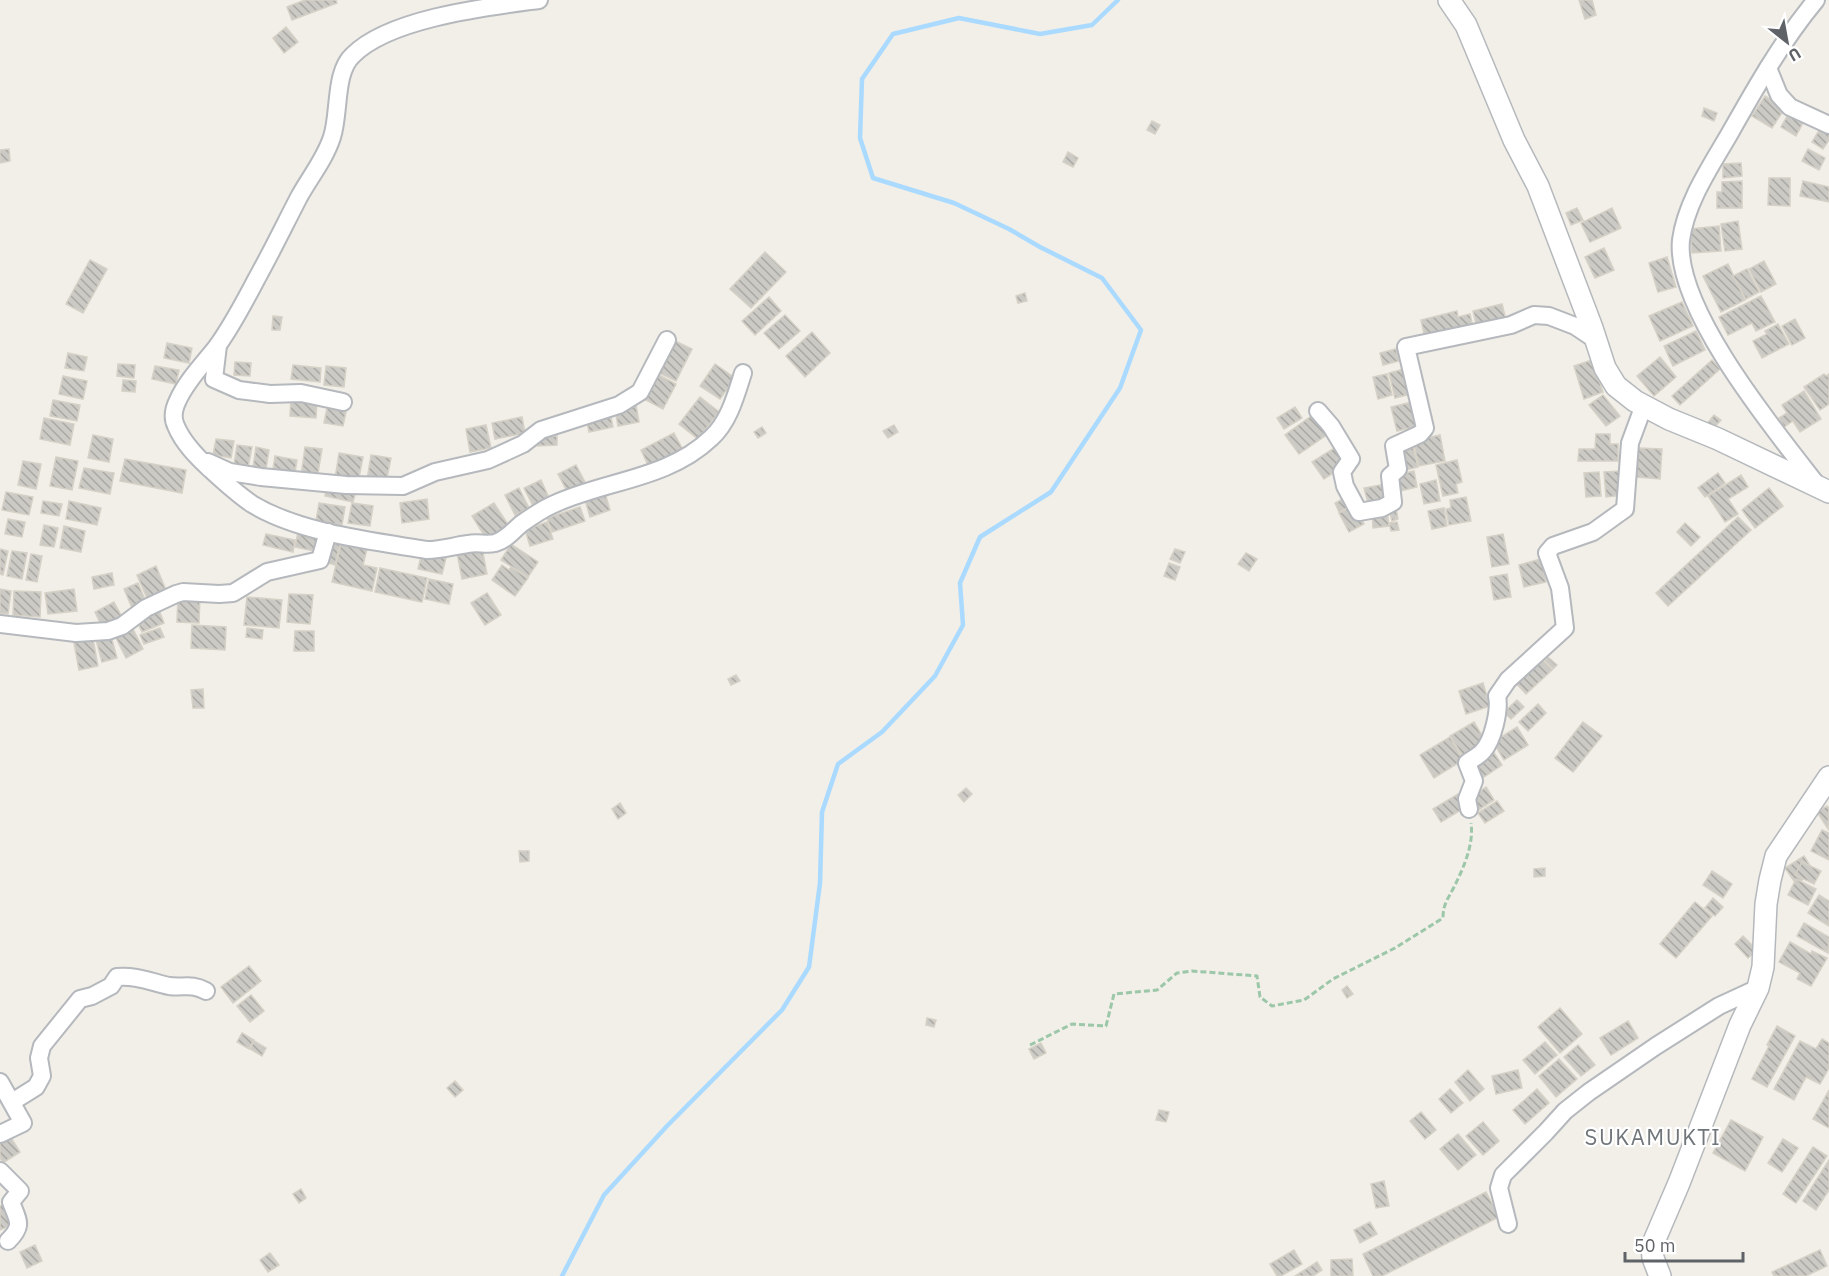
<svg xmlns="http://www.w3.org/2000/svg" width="1829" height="1276" font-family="'IBM Plex Sans',sans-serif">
<defs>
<pattern id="building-back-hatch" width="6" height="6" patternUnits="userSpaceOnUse" patternTransform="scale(1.5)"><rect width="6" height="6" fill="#cccac5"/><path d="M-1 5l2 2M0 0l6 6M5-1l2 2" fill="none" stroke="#a9a8a4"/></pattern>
</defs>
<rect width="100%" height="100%" fill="#f1efe8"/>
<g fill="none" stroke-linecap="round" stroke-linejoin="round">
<!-- stream -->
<polyline stroke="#aadaff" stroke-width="4.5" points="562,1276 604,1195 667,1126 782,1010 809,967 820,883 822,812 838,764 882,732 935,676 963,625 960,583 980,537 1051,492 1120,388 1141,330 1102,278 1040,247 1009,229 954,203 873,178 860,138 862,79 893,34 959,18 1040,34 1092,25 1118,0"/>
</g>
<!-- building -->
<g fill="url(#building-back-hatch)" stroke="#d6d1c6" stroke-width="1.5">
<polygon points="305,0 336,0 337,3 292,20 287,7"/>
<polygon points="1579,0 1592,0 1596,15 1585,19"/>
<polygon points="286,27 298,42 284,53 273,38"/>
<polygon points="1765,96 1785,108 1772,128 1752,116"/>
<polygon points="1704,108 1717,113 1714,121 1702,116"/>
<polygon points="1790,111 1805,119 1796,136 1781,127"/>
<polygon points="1152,121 1160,125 1155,134 1147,130"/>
<polygon points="1821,127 1829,132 1829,140 1823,149 1812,142"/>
<polygon points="9,149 10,161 0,163 0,150"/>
<polygon points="1808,149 1825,158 1819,170 1802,161"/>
<polygon points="1068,152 1078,158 1073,167 1063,162"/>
<polygon points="1741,163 1742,176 1723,178 1723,164"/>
<polygon points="1769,178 1790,178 1790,206 1768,205"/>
<polygon points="1742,181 1742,208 1717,208 1717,192 1722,192 1722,182"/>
<polygon points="1803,181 1829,187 1829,202 1800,196"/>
<polygon points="1577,208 1583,220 1571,225 1566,213"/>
<polygon points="1612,208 1621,228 1590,242 1581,223"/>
<polygon points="1738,221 1742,249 1725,251 1721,224"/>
<polygon points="1719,226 1721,251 1692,253 1690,229"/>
<polygon points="1604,248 1614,270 1595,278 1585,257"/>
<polygon points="765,252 786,272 751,308 730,289"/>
<polygon points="1667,257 1676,287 1658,292 1649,263"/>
<polygon points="90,260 107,269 83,313 66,304"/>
<polygon points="1764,261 1776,284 1761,292 1749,269"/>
<polygon points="1728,264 1745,300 1721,312 1703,276"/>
<polygon points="1747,269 1759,292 1746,299 1733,276"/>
<polygon points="1025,293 1027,301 1018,303 1016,296"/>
<polygon points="1761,296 1775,322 1756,331 1752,323 1728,335 1719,317"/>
<polygon points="769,297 781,311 755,335 742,321"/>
<polygon points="1682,302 1693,326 1660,341 1649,316"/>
<polygon points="1502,304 1506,320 1477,328 1473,311"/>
<polygon points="1457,311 1458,317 1470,314 1473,327 1425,339 1421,320"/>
<polygon points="785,315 800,331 779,349 764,333"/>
<polygon points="273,316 282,317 280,330 272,330"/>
<polygon points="1795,319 1805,338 1792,345 1782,326"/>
<polygon points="1778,324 1789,344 1762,358 1753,341 1767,334 1765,331"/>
<polygon points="1696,331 1705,350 1673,366 1664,346"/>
<polygon points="812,332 830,353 805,377 786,356"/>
<polygon points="671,339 692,349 676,381 655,371"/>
<polygon points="167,343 192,348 189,363 164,358"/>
<polygon points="1396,349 1399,361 1383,365 1380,353"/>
<polygon points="68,353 87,357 84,371 65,368"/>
<polygon points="1660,357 1676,377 1654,396 1637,376"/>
<polygon points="1592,360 1603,392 1584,399 1574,366"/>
<polygon points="1712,360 1720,369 1680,405 1672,396"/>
<polygon points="235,362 251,363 250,376 234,375"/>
<polygon points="118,364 135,365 134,378 117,376"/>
<polygon points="715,364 735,378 720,399 700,386"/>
<polygon points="293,365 321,368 320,382 291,379"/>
<polygon points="155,366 179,370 176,384 152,379"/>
<polygon points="326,366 346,368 344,387 324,385"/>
<polygon points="1404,369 1411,394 1395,398 1389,373"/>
<polygon points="655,373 676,384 663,409 642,398"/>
<polygon points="1387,374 1392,395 1378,399 1373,377"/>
<polygon points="1824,374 1826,376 1829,374 1829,404 1820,410 1804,387"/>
<polygon points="63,376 87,381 83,399 59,394"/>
<polygon points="123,380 136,381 135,392 122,391"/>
<polygon points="1804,391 1821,419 1800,432 1793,421 1784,427 1779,418 1787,413 1782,405"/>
<polygon points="1603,395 1620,416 1606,426 1589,405"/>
<polygon points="700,397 719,412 698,439 679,424"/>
<polygon points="291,398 317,400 316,418 290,416"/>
<polygon points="53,400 80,405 77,421 50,416"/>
<polygon points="1412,402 1418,426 1397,431 1391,407"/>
<polygon points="636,405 639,422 618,426 615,409"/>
<polygon points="1295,407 1302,418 1284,429 1277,418"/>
<polygon points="327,408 346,412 343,426 324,423"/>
<polygon points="610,413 613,427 589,432 586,418"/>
<polygon points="1314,414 1328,434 1299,454 1285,435"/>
<polygon points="1714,415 1721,420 1712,430 1706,425"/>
<polygon points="522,417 525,433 495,439 492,423"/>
<polygon points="44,418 74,424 70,445 40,439"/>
<polygon points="486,425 491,448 470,452 466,429"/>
<polygon points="894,425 898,432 888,438 883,431"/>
<polygon points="762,427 766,433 758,438 754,432"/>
<polygon points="674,433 683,450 649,467 641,450"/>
<polygon points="1596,434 1610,434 1610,444 1618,444 1618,461 1578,461 1579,449 1595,449"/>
<polygon points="93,435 113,439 109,462 88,458"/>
<polygon points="1440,435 1445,461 1419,466 1413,441"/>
<polygon points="557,436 557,445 538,446 537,437"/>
<polygon points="216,439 234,441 231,458 213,455"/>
<polygon points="1412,443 1418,467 1402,471 1397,446"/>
<polygon points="237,445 252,447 248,468 234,465"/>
<polygon points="256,447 269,450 266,469 253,467"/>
<polygon points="305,447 322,449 317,479 301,476"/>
<polygon points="1336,447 1347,464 1324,479 1312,462"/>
<polygon points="1638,448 1662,449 1660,479 1636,477"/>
<polygon points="339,453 363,457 358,483 335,479"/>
<polygon points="371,455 391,458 386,483 367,480"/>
<polygon points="275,456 297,460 295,472 273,469"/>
<polygon points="56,457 78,461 72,490 50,486"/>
<polygon points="125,459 186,470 182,493 120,481"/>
<polygon points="1457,460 1462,482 1456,484 1458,493 1443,496 1436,465"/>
<polygon points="23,461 41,464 36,489 18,485"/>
<polygon points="576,465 586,484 568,493 558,474"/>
<polygon points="84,468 114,473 110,494 79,488"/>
<polygon points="1414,471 1417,487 1396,492 1393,476"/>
<polygon points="1622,471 1624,495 1606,497 1604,472"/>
<polygon points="1599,472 1601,496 1586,497 1584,473"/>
<polygon points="1718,473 1725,483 1705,497 1698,488"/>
<polygon points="1741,475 1748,487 1728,499 1738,514 1725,522 1708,496"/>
<polygon points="541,480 549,498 533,506 524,488"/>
<polygon points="1436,480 1440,501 1424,504 1420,484"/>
<polygon points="1385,484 1389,499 1368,503 1364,488"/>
<polygon points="327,485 356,491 353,502 325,496"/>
<polygon points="519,488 529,508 515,515 505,495"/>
<polygon points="1769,488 1783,506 1755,528 1742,510"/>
<polygon points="6,492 33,497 29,515 2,510"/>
<polygon points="605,493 610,510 590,517 585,500"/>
<polygon points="1348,496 1353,505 1339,512 1335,503"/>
<polygon points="1466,497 1471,521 1449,525 1446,509 1451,508 1450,500"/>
<polygon points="427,499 429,519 402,523 400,503"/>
<polygon points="43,501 62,504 59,516 41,513"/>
<polygon points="69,501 101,508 97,525 66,519"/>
<polygon points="319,503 345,507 342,525 316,521"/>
<polygon points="352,503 373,506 370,526 348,523"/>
<polygon points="494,503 509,526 487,540 472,516"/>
<polygon points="1354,505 1364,524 1349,532 1339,513"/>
<polygon points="580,507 585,521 552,532 547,518"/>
<polygon points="1396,508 1398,519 1392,521 1389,509"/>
<polygon points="1444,508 1447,526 1432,529 1428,511"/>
<polygon points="1387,510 1389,526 1373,528 1372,511"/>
<polygon points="1738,517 1751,530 1668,606 1656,593"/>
<polygon points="8,519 25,522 22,537 5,534"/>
<polygon points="547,522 553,539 530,546 525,530"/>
<polygon points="1397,522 1399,530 1391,531 1389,523"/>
<polygon points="1685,523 1700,537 1691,546 1677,532"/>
<polygon points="44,525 58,528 54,547 40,545"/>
<polygon points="64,526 85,531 81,552 60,548"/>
<polygon points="298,532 322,538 319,552 295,547"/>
<polygon points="266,534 295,540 293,552 263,545"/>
<polygon points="1503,534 1509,564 1492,567 1487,537"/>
<polygon points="330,541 340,544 335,565 325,562"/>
<polygon points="341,543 367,549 363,565 377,568 372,591 332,582"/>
<polygon points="511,544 538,562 528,577 501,560"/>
<polygon points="482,548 487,574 462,579 457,553"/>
<polygon points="0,549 8,551 3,575 0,574"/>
<polygon points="1175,549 1185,552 1180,563 1170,559"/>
<polygon points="12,551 27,553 22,579 7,576"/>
<polygon points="422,552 446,558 442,574 418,569"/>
<polygon points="1246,553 1257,559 1249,571 1238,564"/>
<polygon points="31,554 42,556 37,582 26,580"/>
<polygon points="1541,559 1546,582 1524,587 1519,565"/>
<polygon points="1169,563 1180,567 1175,580 1164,576"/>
<polygon points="502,565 509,570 511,567 528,578 515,596 492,580"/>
<polygon points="156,566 166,590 147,598 137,575"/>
<polygon points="380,568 427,578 422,602 375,592"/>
<polygon points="112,573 114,585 94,589 92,577"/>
<polygon points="1507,574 1511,597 1494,600 1490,577"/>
<polygon points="429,579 453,584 449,604 425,599"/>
<polygon points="138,583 146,602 132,608 124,589"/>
<polygon points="0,589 11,591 8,614 0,613"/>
<polygon points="74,589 77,611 48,614 45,593"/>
<polygon points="14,591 41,592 40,617 13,615"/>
<polygon points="487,593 501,615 485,625 471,603"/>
<polygon points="289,594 313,595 310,624 287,622"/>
<polygon points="178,595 200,596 199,623 177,622"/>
<polygon points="247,597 282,600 279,628 244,625"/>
<polygon points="114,602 123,619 103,629 95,612"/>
<polygon points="159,610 164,623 142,632 136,619"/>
<polygon points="131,625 143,649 126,658 114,634"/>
<polygon points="192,625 226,627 225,650 191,648"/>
<polygon points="160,628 164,637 144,644 140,635"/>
<polygon points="247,628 263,630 262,639 246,637"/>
<polygon points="295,631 314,631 314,651 294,651"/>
<polygon points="110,632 117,658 102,662 95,636"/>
<polygon points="93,639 98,666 79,670 74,643"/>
<polygon points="1538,656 1552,670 1526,694 1513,680"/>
<polygon points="1548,657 1557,665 1553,669 1545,661"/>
<polygon points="736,675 740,681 731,685 728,679"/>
<polygon points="1483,683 1490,706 1466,714 1459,691"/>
<polygon points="203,689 204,708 193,708 191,690"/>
<polygon points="1517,700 1524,707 1511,719 1504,712"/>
<polygon points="1538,704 1546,713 1528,731 1519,722"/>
<polygon points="1474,722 1484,739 1476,744 1481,751 1465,760 1450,736"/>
<polygon points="1583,722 1602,736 1573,772 1555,758"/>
<polygon points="1517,727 1528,745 1504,760 1493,742"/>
<polygon points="1450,737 1463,760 1434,778 1420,755"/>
<polygon points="1491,748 1502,765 1481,779 1471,762"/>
<polygon points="1486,787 1494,800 1477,811 1469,799"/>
<polygon points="966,788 972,794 964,802 958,795"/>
<polygon points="1458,794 1466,807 1441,822 1433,809"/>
<polygon points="1497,801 1504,811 1485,823 1478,813"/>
<polygon points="620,803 626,813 618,819 612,809"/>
<polygon points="1827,806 1829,808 1828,829 1817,812"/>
<polygon points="1822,830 1829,833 1829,860 1811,851"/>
<polygon points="519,851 529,851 529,861 520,862"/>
<polygon points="1804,856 1814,872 1796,884 1785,868"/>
<polygon points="1802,862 1821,871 1814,884 1795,875"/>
<polygon points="1545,868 1545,876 1534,877 1534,869"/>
<polygon points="1712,871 1732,884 1723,898 1703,885"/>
<polygon points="1796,879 1816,889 1808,905 1788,895"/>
<polygon points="1819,895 1829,901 1829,926 1808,913"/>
<polygon points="1713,898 1723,907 1715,916 1705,908"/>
<polygon points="1695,902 1712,916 1676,958 1660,944"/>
<polygon points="1804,923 1829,937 1828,953 1797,936"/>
<polygon points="1743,936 1757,950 1748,958 1735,944"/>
<polygon points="1790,942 1811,954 1812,951 1827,958 1811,986 1797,979 1800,973 1779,962"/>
<polygon points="249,966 261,981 233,1003 221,987"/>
<polygon points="1347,986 1353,994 1347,998 1342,990"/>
<polygon points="251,995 264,1011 250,1022 237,1006"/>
<polygon points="1560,1008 1582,1034 1560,1053 1538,1027"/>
<polygon points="927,1018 936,1020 934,1027 926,1025"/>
<polygon points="1628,1021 1638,1038 1611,1055 1600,1038"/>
<polygon points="1777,1026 1795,1036 1767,1087 1752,1079 1769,1046 1767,1045"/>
<polygon points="242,1033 254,1040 249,1049 237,1042"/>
<polygon points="1822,1039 1829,1043 1829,1068 1820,1084 1806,1077 1794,1100 1774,1089 1800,1041 1816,1049"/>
<polygon points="254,1041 266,1048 262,1056 250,1049"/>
<polygon points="1545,1042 1557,1055 1535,1074 1523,1060"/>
<polygon points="1041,1043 1046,1053 1034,1059 1029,1049"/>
<polygon points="1578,1045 1595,1065 1581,1076 1564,1057"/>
<polygon points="1559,1059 1577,1079 1556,1097 1539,1076"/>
<polygon points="1468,1070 1484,1089 1470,1101 1455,1082"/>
<polygon points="1518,1070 1522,1088 1496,1094 1492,1076"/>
<polygon points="455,1081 463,1090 455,1097 447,1088"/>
<polygon points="1450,1089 1463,1103 1451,1113 1439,1099"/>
<polygon points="1537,1089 1549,1103 1525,1124 1513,1110"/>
<polygon points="1829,1090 1829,1128 1813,1119"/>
<polygon points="1159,1110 1169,1112 1166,1122 1156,1120"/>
<polygon points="1421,1112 1436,1130 1425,1139 1410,1121"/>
<polygon points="1731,1120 1763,1137 1745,1171 1713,1153"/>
<polygon points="1483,1122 1499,1141 1483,1155 1466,1136"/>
<polygon points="8,1133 20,1152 3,1163 0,1158 0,1138"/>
<polygon points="1458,1134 1476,1155 1458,1170 1440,1149"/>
<polygon points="1783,1139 1798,1148 1782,1172 1768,1163"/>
<polygon points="1813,1147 1827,1156 1796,1203 1783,1194"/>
<polygon points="1829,1160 1829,1190 1816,1210 1803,1201"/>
<polygon points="1384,1181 1389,1206 1376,1208 1371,1184"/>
<polygon points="301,1189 306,1198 299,1203 293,1194"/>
<polygon points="1486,1192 1499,1217 1382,1276 1373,1276 1363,1254"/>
<polygon points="9,1202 18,1222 0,1230 0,1206"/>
<polygon points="1370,1222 1377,1234 1360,1243 1354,1230"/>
<polygon points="35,1245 42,1261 27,1268 20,1252"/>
<polygon points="1294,1250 1302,1264 1281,1276 1277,1276 1270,1264"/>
<polygon points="1820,1250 1827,1266 1806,1276 1774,1276 1772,1272"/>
<polygon points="270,1253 279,1265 268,1272 260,1260"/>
<polygon points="1352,1259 1353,1276 1331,1276 1331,1260"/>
<polygon points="1317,1262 1322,1270 1313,1276 1295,1276"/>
</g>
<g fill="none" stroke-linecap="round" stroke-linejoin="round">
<!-- minor casing -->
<g stroke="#b5b8bc" stroke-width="20">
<g id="minor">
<path d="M 539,0 C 487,7 390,18 353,55 C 334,72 340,113 332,137 C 325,159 310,177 299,197 C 285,224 272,251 257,278 C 245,301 233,324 218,345 C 205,362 187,380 178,400 C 174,408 172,418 176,426 C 183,443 197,457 210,469 C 223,481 237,494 252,504 C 300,533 372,541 427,550 C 442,550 453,546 468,544 C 477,542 486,545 495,543 C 506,540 513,531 521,524 C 531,517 541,510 552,505 C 605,480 667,480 711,438 C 729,422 736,395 743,373"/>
<path d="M 1816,0 C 1782,41 1756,87 1730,133 C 1711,166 1686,202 1681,240 C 1674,309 1776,432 1818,486"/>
<polyline points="1768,68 1779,95 1790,107 1829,125"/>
<polyline points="218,345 214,379 239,390 270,394 301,393 343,402"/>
<polyline points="1318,411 1331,426 1351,459 1342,472 1345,486 1359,512 1382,508 1393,502 1390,476 1398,469 1394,446 1420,434 1425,428 1406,347 1511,325 1534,315 1549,316 1575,326 1596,340"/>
<polyline points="208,462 230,472 261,477 346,485 403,486 435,472 488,460 523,444 541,430 619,405 640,392 667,340"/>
<polyline points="0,624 76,633 108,631 122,626 146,608 176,594 183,592 219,594 233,593 267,572 320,560 328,532"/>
<path d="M 1469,809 L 1467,799 L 1474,781 L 1467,763 C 1472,759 1479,756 1483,751 C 1493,740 1500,710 1497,696 L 1508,680 L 1565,628 L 1560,588 L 1547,553 L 1553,546 L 1593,532 L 1625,509 L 1630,443 L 1644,405"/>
<polyline points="0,1082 23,1123 0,1134"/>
<path d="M 12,1102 L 36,1087 L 42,1076 L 39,1058 L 42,1046 L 80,999 L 92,996 L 111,986 L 117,977 C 135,975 151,982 169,986 C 184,988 191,983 206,991"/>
<path d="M 0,1171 L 20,1191 L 11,1202 C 18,1221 24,1225 8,1241"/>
<polyline points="1508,1224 1499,1188 1503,1175 1546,1132 1565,1111 1589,1092 1656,1046 1719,1006 1758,988"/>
</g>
</g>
<!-- tertiary casing -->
<g stroke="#b5b8bc" stroke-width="24">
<g id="tertiary">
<polyline points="1449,0 1466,25 1514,140 1538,186 1592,328 1605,368 1616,386 1635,401 1669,419 1718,439 1829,492"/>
<polyline points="1660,1276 1653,1258 1652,1246 1679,1183 1740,1025 1758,988 1763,967 1766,904 1770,880 1776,856 1829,777"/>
</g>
</g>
<!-- path -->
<path stroke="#9cc7a9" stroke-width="3" stroke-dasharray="6 3" stroke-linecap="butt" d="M 1030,1045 L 1072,1024 L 1106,1026 L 1114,994 L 1157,990 L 1177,973 L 1192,971 L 1257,976 L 1260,997 L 1272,1006 L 1304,1000 L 1333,979 L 1395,948 L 1443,918 C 1443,904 1448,899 1454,887 C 1464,867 1474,844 1471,823"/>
<!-- minor -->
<use href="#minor" stroke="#fff" stroke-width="16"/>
<!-- tertiary -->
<use href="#tertiary" stroke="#fff" stroke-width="21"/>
</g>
<g text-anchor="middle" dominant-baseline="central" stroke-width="4.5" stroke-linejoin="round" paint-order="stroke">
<!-- quarter labels -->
<g font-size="22" letter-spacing="1.5" fill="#70757a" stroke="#fff">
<text x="1653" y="1136">SUKAMUKTI</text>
</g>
</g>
<!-- north arrow -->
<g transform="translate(1787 42) rotate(149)" stroke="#ffffff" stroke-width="4.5" paint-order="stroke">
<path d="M0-4.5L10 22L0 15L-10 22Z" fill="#5f6368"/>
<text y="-9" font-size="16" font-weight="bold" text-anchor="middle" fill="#5f6368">U</text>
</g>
<!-- scale -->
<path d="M1625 1252v9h118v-9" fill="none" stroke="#5f6368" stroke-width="3"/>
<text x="1634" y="1252" font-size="18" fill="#5f6368" stroke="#ffffff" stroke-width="4.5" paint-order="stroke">50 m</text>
</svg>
